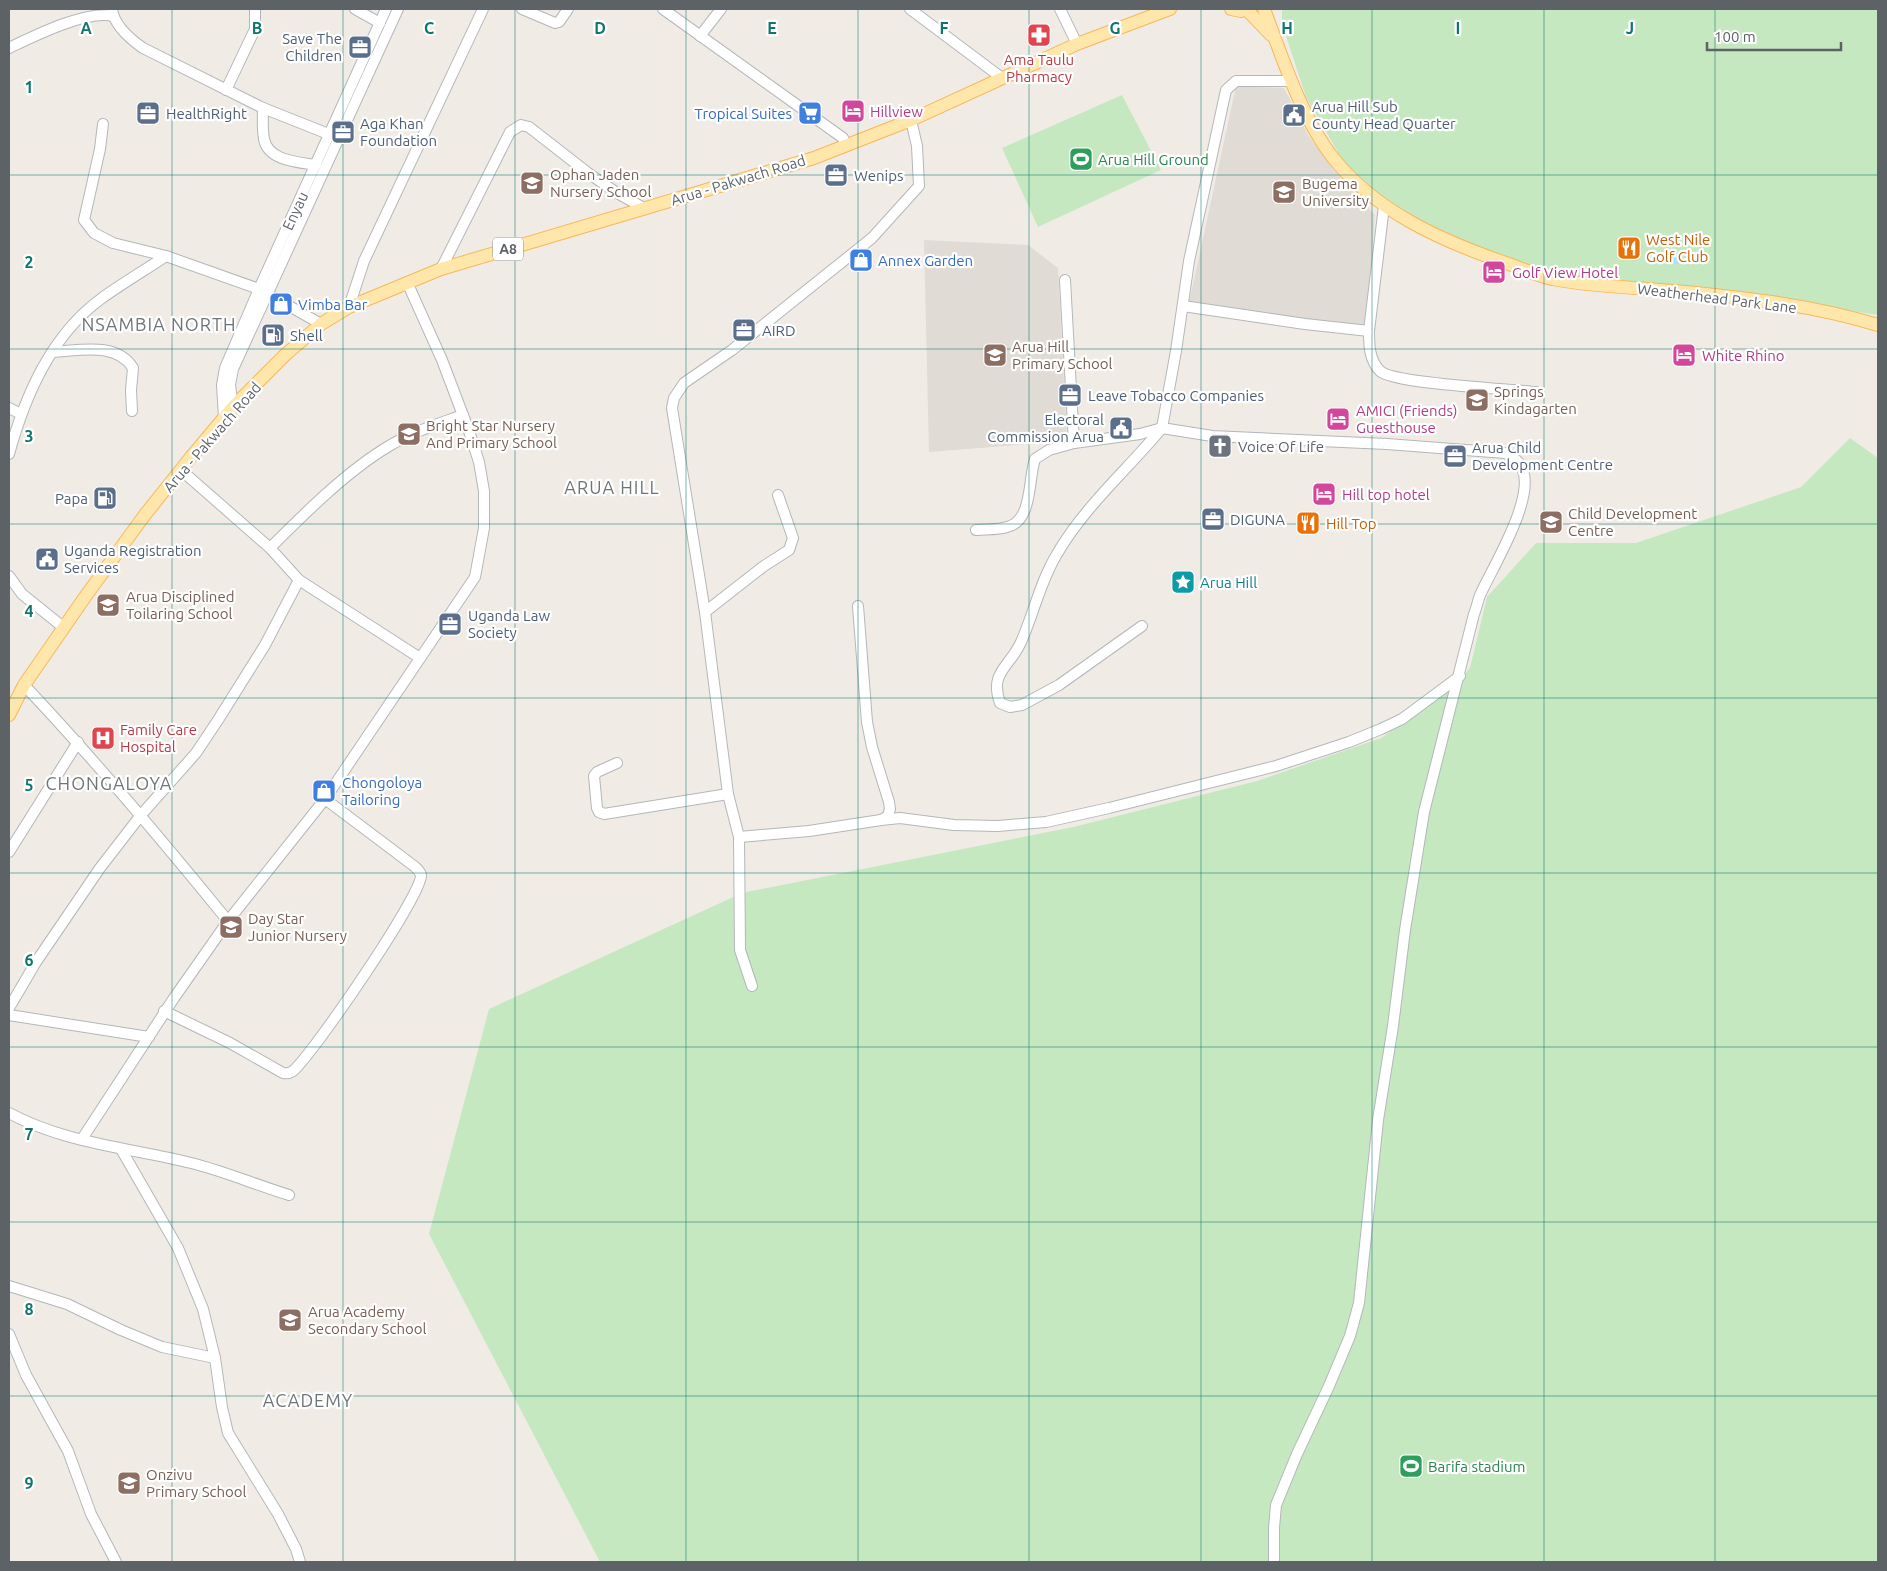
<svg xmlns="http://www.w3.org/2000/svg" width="1887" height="1571" font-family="Ubuntu,sans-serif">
<rect width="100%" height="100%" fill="#f0ece5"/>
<!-- education -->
<g fill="#e0dbd4">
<polygon points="1236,86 1284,88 1308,135 1333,169 1375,215 1366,327 1189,303"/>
<polygon points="924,240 1028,245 1058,268 1067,441 929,452"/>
</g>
<!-- green -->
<g fill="#c6e8c1">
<polygon points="1282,9 1878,9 1878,315 1714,291 1576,282 1453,241 1394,208 1343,161 1306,97 1282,24"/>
<polygon points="1122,95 1161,170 1038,227 1002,148"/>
<polygon points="1850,438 1878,458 1878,1562 600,1562 429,1234 489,1009 742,893 1073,827 1257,781 1381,738 1448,692 1470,668 1487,597 1536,543 1636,543 1801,487"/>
</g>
<!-- water -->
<polygon fill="#a7e3ff" points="1664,250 1680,253 1678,264 1662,261"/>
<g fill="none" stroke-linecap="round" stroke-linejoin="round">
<!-- minor casing -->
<g stroke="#b3b7bb" stroke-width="12">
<g id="minor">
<path d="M 112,9 C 114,25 130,39 143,48 L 263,108 L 336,137"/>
<polyline points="355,9 380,23"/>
<polyline points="522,9 555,23 559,22 568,9"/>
<polyline points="663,9 843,138 846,146"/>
<polyline points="910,9 1002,78"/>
<polyline points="1060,9 1077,44"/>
<polyline points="700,36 721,9"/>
<path d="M 9,48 C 34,36 86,10 113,16"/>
<polyline points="226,90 255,29 255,9"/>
<path d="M 263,108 C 263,118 262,129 264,139 C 268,161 298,162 316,165"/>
<polyline points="103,124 100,149 84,220 94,233 113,243 166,256 259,289 321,324"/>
<path d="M 1384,206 L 1369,331 C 1369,344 1369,360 1380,371 C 1394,384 1510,389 1536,392"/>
<polyline points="441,269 510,132 521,125 529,127 588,173 617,193 644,208"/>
<polyline points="1065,280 1074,443 1140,434 1162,428"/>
<polyline points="1183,306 1305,324 1369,331"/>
<polyline points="349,307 364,261 483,9"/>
<path d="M 52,352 C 78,351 116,341 133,368 L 131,390 L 132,411"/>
<polyline points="233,407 230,385 233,369 398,9"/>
<polyline points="9,408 21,414"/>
<polyline points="224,418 222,385 225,368 259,289 386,9"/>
<path d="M 9,454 C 25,396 51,335 102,298 C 123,283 145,270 166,256"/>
<polyline points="181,470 270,548 299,580 420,658"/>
<path d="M 976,530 C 986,529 998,530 1007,527 C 1033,521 1028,479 1035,459 L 1049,450 L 1074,443"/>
<path d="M 270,548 C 305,513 347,471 389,446 C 412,432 438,424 463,415"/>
<polyline points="9,576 22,594 63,627"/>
<polyline points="858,606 867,722 872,747 889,802 890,809 888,816 881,820"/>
<polyline points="705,612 764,566 789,550 793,538 778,495"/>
<path d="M 1142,626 L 1059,685 L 1022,705 L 1010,707 L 1000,703 C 989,672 1010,667 1021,642 C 1034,613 1040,582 1057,554 C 1084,507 1128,469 1162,428"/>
<path d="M 24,685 C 96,761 162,840 228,921"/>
<polyline points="617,763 597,772 594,776 597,808 599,812 604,814 728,794"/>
<polyline points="739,837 809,831 881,820 900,818 954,825 998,826 1046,822 1109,808 1276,766 1349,742 1381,729 1402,719 1460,676"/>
<polyline points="9,852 78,742"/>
<polyline points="752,986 740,950 739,837 728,794 705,612 672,408 674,398 684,383 732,350 872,238 919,186 917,146 911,120"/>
<polyline points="9,1008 36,962 100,868 141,815 196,753 218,720 265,645 299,580"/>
<path d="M 164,1011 L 230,1043 L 283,1073 C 287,1074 290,1073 293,1071 C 313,1054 422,895 421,875 C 420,871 417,869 414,866 L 325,799"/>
<polyline points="9,1015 149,1037"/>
<path d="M 9,1113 C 64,1143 130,1148 191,1163 C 224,1171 256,1185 289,1195"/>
<polyline points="82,1139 174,998 228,921 325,799 475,577 484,528 484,491 479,462 469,431 442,360 407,282"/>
<polyline points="121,1149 178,1248 203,1309 215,1358 222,1407 228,1433 278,1514 296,1549 300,1562"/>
<polyline points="9,1286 67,1304 121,1330 162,1347 215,1358"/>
<polyline points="9,1334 26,1375 68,1451 91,1514 116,1562"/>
<path d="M 1274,1562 L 1274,1528 L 1276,1505 L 1297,1454 L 1329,1386 L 1350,1336 L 1359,1303 L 1378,1120 L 1393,1026 L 1405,930 L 1424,812 L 1474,614 C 1477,607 1478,599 1481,593 C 1494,565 1536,497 1522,468 C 1519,460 1512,457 1505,453 L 1387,444 L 1212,436 L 1162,428 L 1176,351 L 1189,261 L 1226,90 L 1236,81 L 1292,81"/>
</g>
</g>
<!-- major casing -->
<g stroke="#f8b757" stroke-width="14">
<g id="major">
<polyline points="1231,9 1241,11 1249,9"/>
<path d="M 1264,9 C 1282,57 1302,119 1334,159 C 1377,212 1440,240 1503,262 C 1519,267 1536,276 1553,279 C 1592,287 1633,287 1673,291 C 1742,297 1812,305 1878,325"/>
<polyline points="1247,10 1271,35"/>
<polyline points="9,715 24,685 85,597 144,516 191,457 233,407 285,355 321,324 349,307 441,269 814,158 911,120 1077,44 1170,9"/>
</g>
</g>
<!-- minor -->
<use href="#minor" stroke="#fff" stroke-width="10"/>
<!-- major -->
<use href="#major" stroke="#ffe7ac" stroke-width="12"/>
</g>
<!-- grid -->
<path fill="none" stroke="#0f766e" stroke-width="1" stroke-opacity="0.55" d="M 172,9 L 172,1562M 343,9 L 343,1562M 515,9 L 515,1562M 686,9 L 686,1562M 858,9 L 858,1562M 1029,9 L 1029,1562M 1201,9 L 1201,1562M 1372,9 L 1372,1562M 1544,9 L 1544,1562M 1715,9 L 1715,1562M 9,175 L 1878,175M 9,349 L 1878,349M 9,524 L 1878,524M 9,698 L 1878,698M 9,873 L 1878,873M 9,1047 L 1878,1047M 9,1222 L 1878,1222M 9,1396 L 1878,1396"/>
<!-- icons -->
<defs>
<g id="pharmacy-square" transform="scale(1.25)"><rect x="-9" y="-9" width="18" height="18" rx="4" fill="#e0444e" stroke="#fff"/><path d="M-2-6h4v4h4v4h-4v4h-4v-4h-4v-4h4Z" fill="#fff"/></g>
<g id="office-square" transform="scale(1.25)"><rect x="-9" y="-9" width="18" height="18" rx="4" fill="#5c6f8a" stroke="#fff"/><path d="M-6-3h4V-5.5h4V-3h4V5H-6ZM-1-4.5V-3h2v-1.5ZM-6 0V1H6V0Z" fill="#fff"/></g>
<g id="hotel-square" transform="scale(1.25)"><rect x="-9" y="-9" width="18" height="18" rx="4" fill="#d1479c" stroke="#fff"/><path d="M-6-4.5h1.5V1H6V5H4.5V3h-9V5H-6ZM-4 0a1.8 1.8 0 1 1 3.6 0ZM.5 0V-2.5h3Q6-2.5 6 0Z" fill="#fff"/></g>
<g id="supermarket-square" transform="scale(1.25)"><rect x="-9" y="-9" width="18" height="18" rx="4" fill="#3f7fe0" stroke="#fff"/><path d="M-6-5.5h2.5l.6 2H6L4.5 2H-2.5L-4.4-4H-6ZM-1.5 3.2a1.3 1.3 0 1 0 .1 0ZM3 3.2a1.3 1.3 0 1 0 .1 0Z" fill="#fff"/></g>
<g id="civic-square" transform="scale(1.25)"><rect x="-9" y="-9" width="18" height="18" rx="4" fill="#5c6f8a" stroke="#fff"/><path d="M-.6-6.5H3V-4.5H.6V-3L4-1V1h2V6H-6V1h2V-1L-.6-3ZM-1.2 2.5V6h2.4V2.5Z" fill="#fff"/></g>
<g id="stadium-square" transform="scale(1.25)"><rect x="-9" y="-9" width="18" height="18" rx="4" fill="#2e9e5b" stroke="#fff"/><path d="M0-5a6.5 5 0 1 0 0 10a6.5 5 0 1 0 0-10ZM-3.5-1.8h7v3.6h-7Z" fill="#fff"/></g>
<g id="school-square" transform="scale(1.25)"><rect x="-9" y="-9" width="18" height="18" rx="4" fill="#8d6e63" stroke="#fff"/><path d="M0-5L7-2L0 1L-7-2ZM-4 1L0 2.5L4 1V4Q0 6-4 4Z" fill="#fff"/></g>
<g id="university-square" transform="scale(1.25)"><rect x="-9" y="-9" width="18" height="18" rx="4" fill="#8d6e63" stroke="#fff"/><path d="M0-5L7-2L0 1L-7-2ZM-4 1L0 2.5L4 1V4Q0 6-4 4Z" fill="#fff"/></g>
<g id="restaurant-square" transform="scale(1.25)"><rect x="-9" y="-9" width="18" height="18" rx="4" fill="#e8710a" stroke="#fff"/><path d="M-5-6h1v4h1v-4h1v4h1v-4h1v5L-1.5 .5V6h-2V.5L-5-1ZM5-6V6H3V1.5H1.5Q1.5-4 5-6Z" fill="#fff"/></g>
<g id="shop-square" transform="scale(1.25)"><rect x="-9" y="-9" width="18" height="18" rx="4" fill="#3f7fe0" stroke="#fff"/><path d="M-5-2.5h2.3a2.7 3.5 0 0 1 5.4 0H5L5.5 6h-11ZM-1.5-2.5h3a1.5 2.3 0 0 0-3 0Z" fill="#fff"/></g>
<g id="fuel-square" transform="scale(1.25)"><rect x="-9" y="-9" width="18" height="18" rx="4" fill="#5c6f8a" stroke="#fff"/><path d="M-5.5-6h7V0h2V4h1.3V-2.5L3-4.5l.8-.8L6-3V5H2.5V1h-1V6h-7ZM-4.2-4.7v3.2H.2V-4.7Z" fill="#fff"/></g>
<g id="church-square" transform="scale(1.25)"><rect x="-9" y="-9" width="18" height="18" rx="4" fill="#6b7280" stroke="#fff"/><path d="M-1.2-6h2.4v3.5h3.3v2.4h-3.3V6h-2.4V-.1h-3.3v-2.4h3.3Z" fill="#fff"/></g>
<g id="sight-square" transform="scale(1.25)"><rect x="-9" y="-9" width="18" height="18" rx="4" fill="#0f9aa8" stroke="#fff"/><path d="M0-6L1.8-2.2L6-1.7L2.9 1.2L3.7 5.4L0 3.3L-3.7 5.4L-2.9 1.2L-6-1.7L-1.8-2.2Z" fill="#fff"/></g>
<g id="hospital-square" transform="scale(1.25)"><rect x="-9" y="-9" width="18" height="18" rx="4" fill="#e0444e" stroke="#fff"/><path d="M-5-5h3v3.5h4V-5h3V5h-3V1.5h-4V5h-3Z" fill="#fff"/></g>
</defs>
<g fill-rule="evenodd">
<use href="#pharmacy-square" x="1039" y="35"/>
<use href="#office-square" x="360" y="47"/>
<use href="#hotel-square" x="853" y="111"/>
<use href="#office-square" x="148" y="113"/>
<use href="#supermarket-square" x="810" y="113"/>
<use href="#civic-square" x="1294" y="115"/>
<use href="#office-square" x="343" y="132"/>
<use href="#stadium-square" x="1081" y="159"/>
<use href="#office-square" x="836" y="175"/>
<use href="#school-square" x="532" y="183"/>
<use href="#university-square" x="1284" y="192"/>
<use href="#restaurant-square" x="1629" y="248"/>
<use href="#shop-square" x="861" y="260"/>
<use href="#hotel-square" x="1494" y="272"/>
<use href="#shop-square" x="281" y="304"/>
<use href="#office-square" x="744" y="330"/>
<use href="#fuel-square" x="273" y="335"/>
<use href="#school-square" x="995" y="355"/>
<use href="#hotel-square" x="1684" y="355"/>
<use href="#office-square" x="1070" y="395"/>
<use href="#school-square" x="1477" y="400"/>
<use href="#hotel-square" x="1338" y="419"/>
<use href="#civic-square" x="1121" y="428"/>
<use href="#school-square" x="409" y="434"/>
<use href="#church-square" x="1220" y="446"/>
<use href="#office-square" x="1455" y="456"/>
<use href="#hotel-square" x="1324" y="494"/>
<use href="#fuel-square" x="105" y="498"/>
<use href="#office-square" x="1213" y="519"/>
<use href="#school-square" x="1551" y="522"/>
<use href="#restaurant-square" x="1308" y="523"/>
<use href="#civic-square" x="47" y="559"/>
<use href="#sight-square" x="1183" y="582"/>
<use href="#school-square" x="108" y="605"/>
<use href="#office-square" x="450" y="624"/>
<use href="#hospital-square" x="103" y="738"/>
<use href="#shop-square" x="324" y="791"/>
<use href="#school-square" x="231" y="927"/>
<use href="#school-square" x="290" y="1320"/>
<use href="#stadium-square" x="1411" y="1466"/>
<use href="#school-square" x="129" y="1483"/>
</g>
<g text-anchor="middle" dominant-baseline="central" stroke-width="4.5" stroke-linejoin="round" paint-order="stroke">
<!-- shield labels -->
<rect fill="#fff" stroke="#8e9195" stroke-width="1" x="493" y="237.5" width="30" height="23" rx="4"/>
<g font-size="14" font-weight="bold" fill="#5d6267">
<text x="508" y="249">A8</text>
</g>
<!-- service labels -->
<g font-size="15" fill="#4e5e75" stroke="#fff" text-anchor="start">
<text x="342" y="38" text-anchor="end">Save The<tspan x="342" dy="17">Children</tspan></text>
<text x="1312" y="106">Arua Hill Sub<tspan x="1312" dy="17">County Head Quarter</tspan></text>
<text x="166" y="113">HealthRight</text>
<text x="360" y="123">Aga Khan<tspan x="360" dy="17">Foundation</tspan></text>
<text x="854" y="175">Wenips</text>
<text x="762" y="330">AIRD</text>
<text x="290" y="335">Shell</text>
<text x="1088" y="395">Leave Tobacco Companies</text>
<text x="1104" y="419" text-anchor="end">Electoral<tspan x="1104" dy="17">Commission Arua</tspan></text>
<text x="1472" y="447">Arua Child<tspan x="1472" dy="17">Development Centre</tspan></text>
<text x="88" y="498" text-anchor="end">Papa</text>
<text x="1230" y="519">DIGUNA</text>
<text x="64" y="550">Uganda Registration<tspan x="64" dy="17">Services</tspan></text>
<text x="468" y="615">Uganda Law<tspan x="468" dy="17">Society</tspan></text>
</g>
<!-- health labels -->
<g font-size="15" fill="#be3a42" stroke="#fff">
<text x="1039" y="59">Ama Taulu<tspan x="1039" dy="17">Pharmacy</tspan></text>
<text x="120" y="729" text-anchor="start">Family Care<tspan x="120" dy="17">Hospital</tspan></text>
</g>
<!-- hotel labels -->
<g font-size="15" fill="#b23c85" stroke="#fff" text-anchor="start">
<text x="870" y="111">Hillview</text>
<text x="1512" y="272">Golf View Hotel</text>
<text x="1702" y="355">White Rhino</text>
<text x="1356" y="410">AMICI (Friends)<tspan x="1356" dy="17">Guesthouse</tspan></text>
<text x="1342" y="494">Hill top hotel</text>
</g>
<!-- shop labels -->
<g font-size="15" fill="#366cbe" stroke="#fff" text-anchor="start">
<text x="792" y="113" text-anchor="end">Tropical Suites</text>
<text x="878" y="260">Annex Garden</text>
<text x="298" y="304">Vimba Bar</text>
<text x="342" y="782">Chongoloya<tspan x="342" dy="17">Tailoring</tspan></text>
</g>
<!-- leisure labels -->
<g font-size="15" fill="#27864d" stroke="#fff" text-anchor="start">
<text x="1098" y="159">Arua Hill Ground</text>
<text x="1428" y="1466">Barifa stadium</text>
</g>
<!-- education labels -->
<g font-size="15" fill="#785e54" stroke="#fff" text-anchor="start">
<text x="550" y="174">Ophan Jaden<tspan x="550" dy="17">Nursery School</tspan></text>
<text x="1302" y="183">Bugema<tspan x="1302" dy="17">University</tspan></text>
<text x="1012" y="346">Arua Hill<tspan x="1012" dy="17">Primary School</tspan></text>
<text x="1494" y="391">Springs<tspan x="1494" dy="17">Kindagarten</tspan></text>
<text x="426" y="425">Bright Star Nursery<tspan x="426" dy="17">And Primary School</tspan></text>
<text x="1568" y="513">Child Development<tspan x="1568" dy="17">Centre</tspan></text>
<text x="126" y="596">Arua Disciplined<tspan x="126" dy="17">Toilaring School</tspan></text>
<text x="248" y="918">Day Star<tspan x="248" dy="17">Junior Nursery</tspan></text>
<text x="308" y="1311">Arua Academy<tspan x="308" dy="17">Secondary School</tspan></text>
<text x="146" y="1474">Onzivu<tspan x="146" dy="17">Primary School</tspan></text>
</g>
<!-- street labels -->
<g font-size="15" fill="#5d6267" stroke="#fff">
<text transform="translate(738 180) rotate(-17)">Arua - Pakwach Road</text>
<text transform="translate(295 211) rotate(-65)">Enyau</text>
<text transform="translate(1717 298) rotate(7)">Weatherhead Park Lane</text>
<text transform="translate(212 437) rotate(-49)">Arua - Pakwach Road</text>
</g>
<!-- food labels -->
<g font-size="15" fill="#c56008" stroke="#fff" text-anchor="start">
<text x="1646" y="239">West Nile<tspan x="1646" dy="17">Golf Club</tspan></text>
<text x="1326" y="523">Hill Top</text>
</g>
<!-- worship labels -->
<g font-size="15" fill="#5b616d" stroke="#fff" text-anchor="start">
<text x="1238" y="446">Voice Of Life</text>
</g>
<!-- culture labels -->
<g font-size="15" fill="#0d838f" stroke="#fff" text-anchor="start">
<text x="1200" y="582">Arua Hill</text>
</g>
<!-- quarter labels -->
<g font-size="18" letter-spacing="1" fill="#6e7579" stroke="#fff">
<text x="159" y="324">NSAMBIA NORTH</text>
<text x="612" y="487">ARUA HILL</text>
<text x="109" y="783">CHONGALOYA</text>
<text x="308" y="1400">ACADEMY</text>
</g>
</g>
<g font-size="16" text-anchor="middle" font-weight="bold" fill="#0f766e" stroke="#fff" stroke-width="4.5" stroke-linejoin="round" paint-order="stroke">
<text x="86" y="34">A</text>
<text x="257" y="34">B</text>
<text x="429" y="34">C</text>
<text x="600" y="34">D</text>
<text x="772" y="34">E</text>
<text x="944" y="34">F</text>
<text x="1115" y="34">G</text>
<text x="1287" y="34">H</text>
<text x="1458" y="34">I</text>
<text x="1630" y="34">J</text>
<text x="29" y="93">1</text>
<text x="29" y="268">2</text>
<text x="29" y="442">3</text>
<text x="29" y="617">4</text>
<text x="29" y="791">5</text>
<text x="29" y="966">6</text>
<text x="29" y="1140">7</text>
<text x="29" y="1315">8</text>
<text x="29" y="1489">9</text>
</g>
<!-- border -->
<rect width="1887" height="1571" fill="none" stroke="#5d6267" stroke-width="20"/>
<!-- scale -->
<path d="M1707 42v8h134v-8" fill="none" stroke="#5d6267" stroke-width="2.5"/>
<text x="1714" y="42" font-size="15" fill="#5d6267" stroke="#ffffff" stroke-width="4" paint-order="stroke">100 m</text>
</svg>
